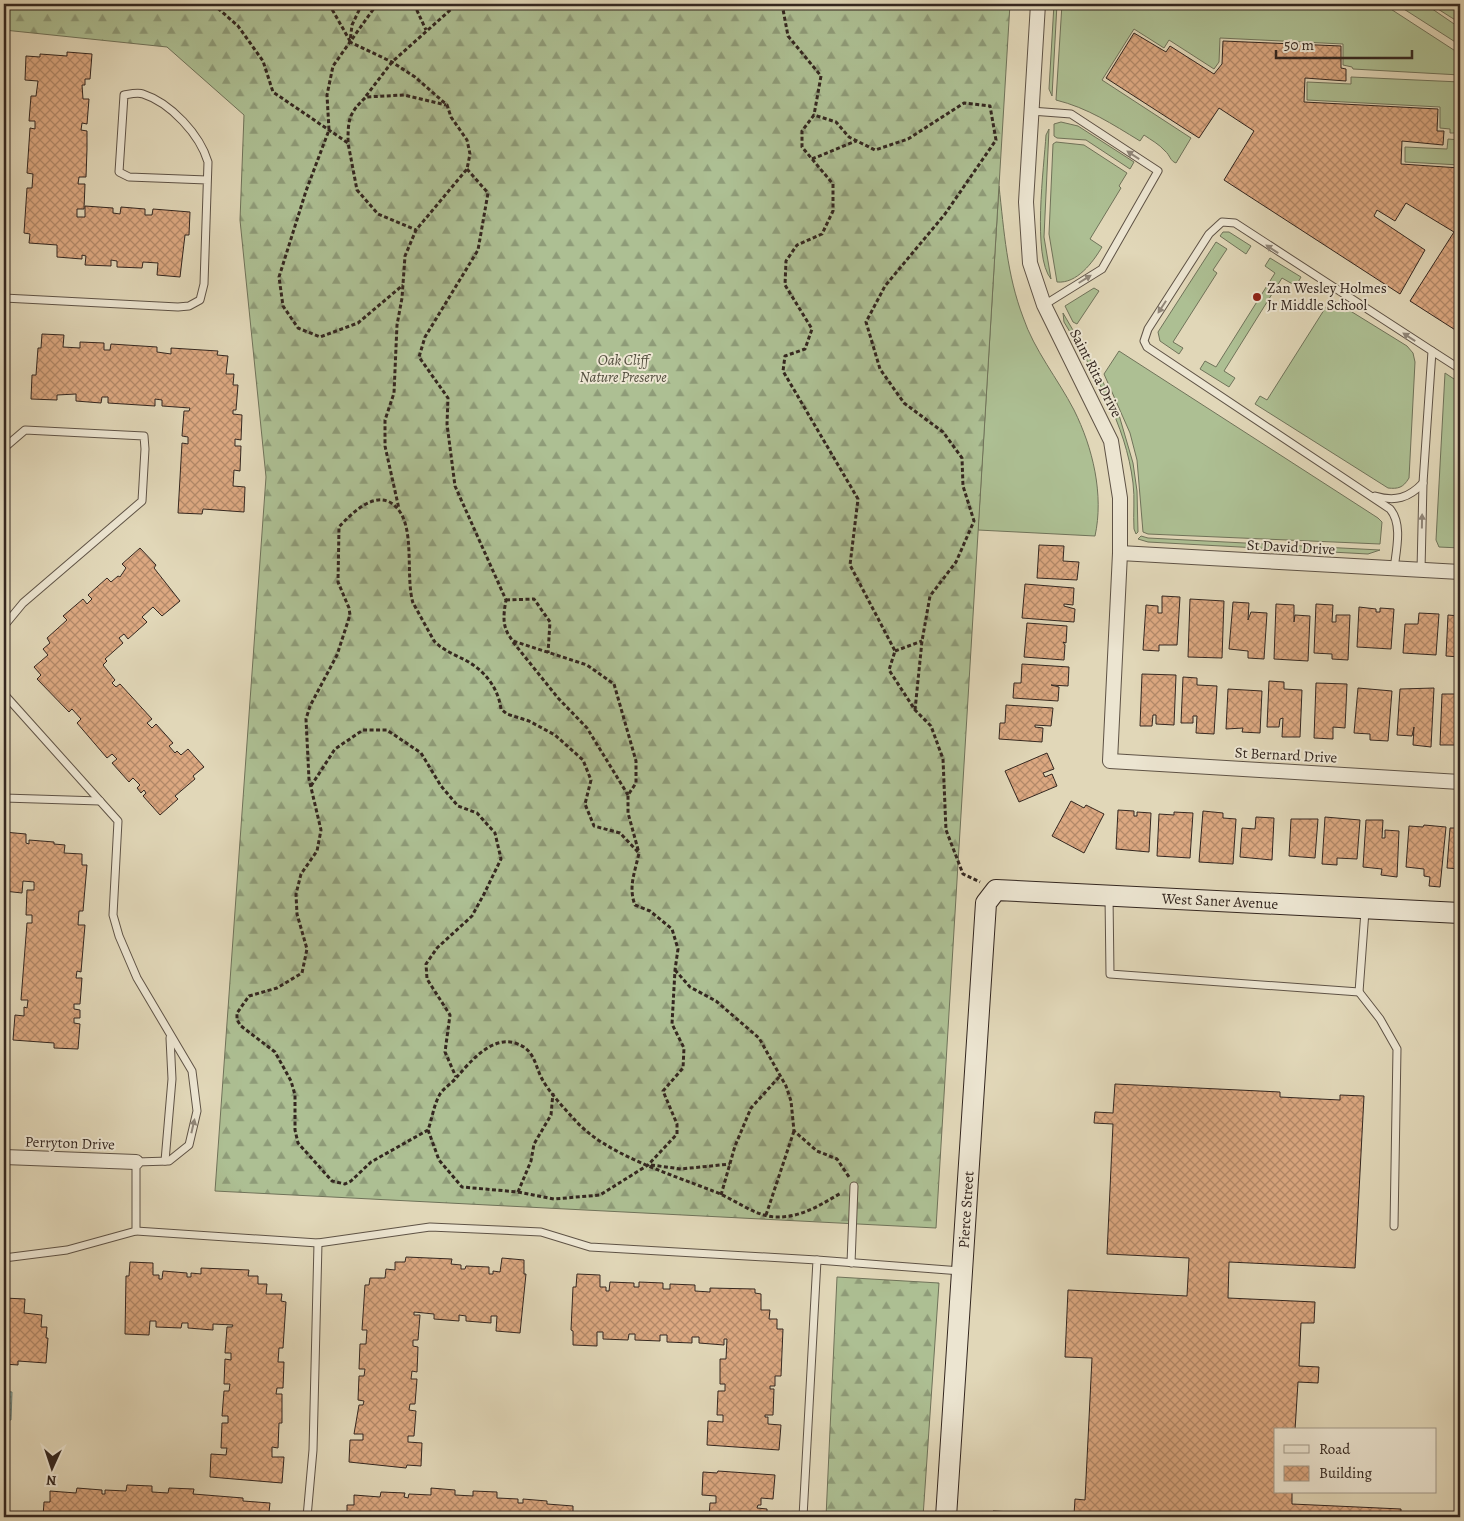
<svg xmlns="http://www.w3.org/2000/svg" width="1464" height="1521" font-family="Alegreya,serif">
<defs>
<pattern id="forest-firs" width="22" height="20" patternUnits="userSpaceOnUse" patternTransform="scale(1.25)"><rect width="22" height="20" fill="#adbf93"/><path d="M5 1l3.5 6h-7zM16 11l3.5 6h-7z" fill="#8e9b78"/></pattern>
<pattern id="water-rules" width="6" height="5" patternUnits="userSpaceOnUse" patternTransform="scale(1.25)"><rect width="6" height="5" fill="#94baad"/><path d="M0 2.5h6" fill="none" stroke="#7a978c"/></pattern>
<pattern id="building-cross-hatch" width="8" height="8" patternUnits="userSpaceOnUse" patternTransform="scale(1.25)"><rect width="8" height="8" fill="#dca881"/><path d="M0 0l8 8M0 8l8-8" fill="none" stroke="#b38969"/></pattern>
</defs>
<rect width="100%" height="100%" fill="#e1d7b8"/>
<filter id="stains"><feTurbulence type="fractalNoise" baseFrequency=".004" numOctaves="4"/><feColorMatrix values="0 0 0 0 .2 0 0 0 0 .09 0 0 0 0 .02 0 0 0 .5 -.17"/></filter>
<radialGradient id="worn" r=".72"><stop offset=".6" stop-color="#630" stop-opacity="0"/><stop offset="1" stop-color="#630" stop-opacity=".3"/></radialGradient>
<!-- grass -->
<g fill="#adbf93" stroke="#70735a">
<polygon points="1054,4 1057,4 1052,96 1049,89"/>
<path d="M 1062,4 L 1383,4 L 1460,54 L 1460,75 L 1353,69 L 1352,67 L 1343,65 L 1343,44 L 1220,38 L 1219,62 L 1214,69 L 1169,40 L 1164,48 L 1134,29 L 1102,80 L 1191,138 L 1176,163 C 1170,161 1170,155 1165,151 C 1159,144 1151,140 1144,135 L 1140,141 C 1112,124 1088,108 1056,100 Z"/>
<polygon points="1396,4 1425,4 1460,28 1460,45"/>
<polygon points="1430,4 1460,4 1460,23"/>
<polygon points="1351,77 1460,82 1460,133 1450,133 1450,129 1440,128 1440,107 1307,100 1307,82 1351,84"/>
<polygon points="1061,122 1078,126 1134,162 1130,169 1086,140 1057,138 1054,136 1054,124"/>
<path d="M 1049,129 L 1044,237 L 1051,279 C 1032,256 1044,167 1046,135 Z"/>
<polygon points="1448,139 1460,140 1460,165 1405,162 1405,147 1447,149"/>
<path d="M 1056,142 L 1084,145 L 1127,173 L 1119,186 L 1121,188 L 1090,239 L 1102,247 C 1093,262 1077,284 1057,282 L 1049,234 L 1053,144 Z"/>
<path d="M 999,186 C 1004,231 1007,275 1023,317 C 1034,350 1058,379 1074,410 C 1093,448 1104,495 1095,536 L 978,530 Z"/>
<polygon points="1223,232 1229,232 1251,246 1246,254 1220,236"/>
<polygon points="1216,242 1227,249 1213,270 1217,273 1173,342 1183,348 1179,354 1160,341 1158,332"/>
<polygon points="1270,258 1301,277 1296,286 1282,278 1224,371 1235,378 1229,387 1200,369 1205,361 1216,367 1275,273 1265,266"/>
<polygon points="1094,288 1099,291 1077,324 1073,322 1065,306"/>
<path d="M 1331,299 L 1407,346 L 1413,353 L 1415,362 L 1409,478 C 1403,488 1398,489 1388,488 L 1255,404 L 1260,396 L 1267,400 Z"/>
<path d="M 1063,313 L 1102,380 L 1119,415 L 1133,463 L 1137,491 L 1138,532 L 1136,534 L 1134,529 C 1133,514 1135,498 1133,483 C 1126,424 1094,372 1064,322 Z"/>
<polygon points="1119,351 1378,518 1382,522 1380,544 1148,534 1143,532 1137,460 1130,433 1104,374"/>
<polygon points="1445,373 1460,383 1460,548 1439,547 1436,540"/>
<polygon points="1141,536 1148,538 1380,550 1368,554 1148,542 1138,539"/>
</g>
<!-- forest -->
<g fill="url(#forest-firs)" stroke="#70735a">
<polygon points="4,4 1010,4 936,1228 215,1191 266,477 240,220 244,115 167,47 4,30"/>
<polygon points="837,1277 939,1283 923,1517 826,1517"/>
</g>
<!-- water -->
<polygon fill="url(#water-rules)" stroke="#6e7f75" points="4,1391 12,1392 11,1420 4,1420"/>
<!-- building -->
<g fill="url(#building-cross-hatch)" stroke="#342720">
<polygon points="1134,33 1166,52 1170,46 1214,74 1222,64 1223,41 1341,46 1341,68 1346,69 1346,81 1305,78 1304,102 1438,109 1437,131 1444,131 1443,145 1402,141 1401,164 1460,168 1460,333 1410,301 1454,232 1406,203 1395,221 1377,210 1374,216 1425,250 1400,294 1224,180 1254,131 1219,108 1199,138 1106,78"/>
<polygon points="67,52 92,54 90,79 85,79 85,85 82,85 83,99 89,99 87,124 82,123 81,130 87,131 87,149 86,177 79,177 78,184 85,184 84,209 77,209 77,217 85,217 85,206 113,208 113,213 120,214 121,207 145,209 145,215 152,215 153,209 190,212 189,235 185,235 180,277 157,275 158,263 143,262 142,268 117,267 117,261 111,260 111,266 85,265 86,256 82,255 82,259 57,257 57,245 29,243 30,234 24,233 27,188 32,188 33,174 27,173 30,128 35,129 35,121 29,121 31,96 36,96 38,81 25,80 26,56 40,57 40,54 67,56"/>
<polygon points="42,334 64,335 63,347 80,348 80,342 104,343 104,350 110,350 111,344 157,347 157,352 171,354 171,348 218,351 217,355 228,356 226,374 234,374 233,385 238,385 236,410 233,410 233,414 242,415 241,440 235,439 235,446 241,446 240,471 234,470 233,486 245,487 244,512 203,509 202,514 178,513 182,443 188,444 188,437 182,436 184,411 189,411 190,408 162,406 162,400 155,399 155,406 108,403 108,397 102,397 101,403 76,401 76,394 57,395 57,400 31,399 32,375 36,375 38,348 41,348"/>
<polygon points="1039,545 1064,546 1063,561 1079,562 1077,580 1037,578"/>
<polygon points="140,548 156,565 154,568 180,601 162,616 153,607 142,617 147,622 128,639 124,634 119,638 123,643 105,659 107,661 103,665 115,680 112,683 116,687 120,684 152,719 147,723 152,728 156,724 173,743 169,746 175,753 177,751 181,755 188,749 204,767 193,776 195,779 175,796 178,799 160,815 143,796 146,793 144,790 141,793 137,788 140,785 133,778 129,782 112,763 117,759 112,754 107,758 77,723 81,719 72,709 69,712 37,679 41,675 34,667 48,655 43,649 50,643 47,638 67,620 63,616 83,599 87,604 92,599 88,595 107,578 111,582 118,576 120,577 126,568 122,564"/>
<polygon points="1025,584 1074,588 1073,605 1064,604 1064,606 1075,609 1074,622 1022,618"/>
<polygon points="1162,596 1180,597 1177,645 1159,645 1159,651 1143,650 1146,605 1158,606 1158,613 1162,613"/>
<polygon points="1190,599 1224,601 1222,658 1188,657"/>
<polygon points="1233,602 1249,603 1248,620 1251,612 1267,613 1264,659 1248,658 1248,651 1229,649"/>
<polygon points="1276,604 1294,605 1294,622 1295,615 1310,616 1308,661 1274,659"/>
<polygon points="1316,604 1333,605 1332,622 1336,622 1336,615 1350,615 1348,660 1332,659 1332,654 1314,653"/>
<polygon points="1359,607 1376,609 1376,612 1380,612 1380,608 1394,609 1391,649 1357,647"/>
<polygon points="1419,613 1439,614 1436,655 1403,653 1405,624 1418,624"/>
<polygon points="1448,615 1460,616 1460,657 1446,656"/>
<polygon points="1027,623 1067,626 1066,643 1063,642 1065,645 1064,660 1024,657"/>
<polygon points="1022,664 1069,667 1068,686 1051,685 1059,687 1058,701 1013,698 1014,683 1021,683"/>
<polygon points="1142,674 1176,675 1174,725 1156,724 1156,715 1153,715 1152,726 1140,726"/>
<polygon points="1183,677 1197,678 1197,685 1217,686 1214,734 1196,733 1197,716 1193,716 1193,723 1181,723"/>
<polygon points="1269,681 1284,682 1284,689 1302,690 1300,737 1282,737 1283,718 1280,719 1279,727 1267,727"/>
<polygon points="1316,683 1347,684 1345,728 1333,727 1333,739 1314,738"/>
<polygon points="1358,688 1392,691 1388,741 1370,740 1370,734 1354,733"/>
<polygon points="1434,688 1431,747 1413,745 1414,727 1412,736 1397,735 1400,689"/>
<polygon points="1228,689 1262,691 1260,733 1242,732 1243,728 1226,729"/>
<polygon points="1442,694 1460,694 1460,745 1440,745"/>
<polygon points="1006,705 1053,708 1051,726 1035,725 1035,727 1043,728 1042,742 999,739 1000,723 1005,723"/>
<polygon points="1047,753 1054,769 1043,773 1045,777 1052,774 1057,786 1019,802 1005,771"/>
<polygon points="1071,801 1084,808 1086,805 1104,814 1084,853 1052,836"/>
<polygon points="1118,810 1134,811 1134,816 1137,816 1137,812 1151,813 1149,852 1116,849"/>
<polygon points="1203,811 1223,813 1223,818 1236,819 1233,864 1199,862"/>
<polygon points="1174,812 1193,813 1190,858 1157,856 1159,814 1174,815"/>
<polygon points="1256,817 1274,818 1272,860 1240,857 1242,828 1255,829"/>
<polygon points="1325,817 1360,820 1357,859 1337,858 1337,865 1322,864"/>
<polygon points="1291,819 1318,819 1315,858 1289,856"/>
<polygon points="1366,820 1383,820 1382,838 1385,838 1385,830 1399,831 1397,877 1381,875 1382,869 1363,867"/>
<polygon points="1424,825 1446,827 1440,887 1429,886 1430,877 1424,876 1424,869 1406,867 1409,826 1423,827"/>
<polygon points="1450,828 1460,828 1460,869 1447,868"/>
<polygon points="4,832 26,834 26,843 29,844 29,840 54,842 54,844 65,845 64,853 82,854 82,865 87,865 83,911 79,911 78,925 85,925 81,972 77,971 76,978 82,978 80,1004 74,1004 74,1009 80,1010 80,1018 74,1018 74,1023 80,1024 78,1049 54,1048 54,1043 13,1040 15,1015 24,1016 24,1007 27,1008 28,1000 21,1000 27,923 32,923 32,915 26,915 27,890 34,890 34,882 23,881 22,893 4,891"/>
<polygon points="1115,1084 1280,1092 1280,1097 1340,1100 1340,1095 1364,1096 1355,1268 1229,1262 1228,1298 1315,1302 1314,1323 1301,1323 1299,1366 1319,1367 1318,1383 1298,1382 1295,1430 1275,1430 1275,1492 1292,1492 1292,1504 1401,1509 1401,1517 992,1517 993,1511 1074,1515 1075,1499 1085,1500 1092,1358 1065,1357 1068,1290 1187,1296 1189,1258 1107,1254 1113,1124 1094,1123 1095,1112 1113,1113"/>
<polygon points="406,1257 452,1259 451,1264 461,1265 461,1269 465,1269 466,1266 489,1267 489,1274 493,1274 493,1271 500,1272 502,1258 524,1260 524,1274 526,1274 520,1333 496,1331 497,1316 491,1316 491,1323 466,1321 466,1316 459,1315 459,1321 434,1319 434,1314 414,1312 414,1315 420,1315 418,1340 413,1340 413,1346 418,1347 417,1372 412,1371 411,1379 417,1379 415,1404 410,1404 409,1410 416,1411 414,1436 408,1436 408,1442 422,1443 421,1466 407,1465 406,1468 349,1462 350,1440 363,1440 363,1434 354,1434 359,1405 363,1405 364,1401 358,1400 359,1376 364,1376 365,1369 359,1369 360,1344 366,1344 367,1330 362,1330 365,1285 369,1285 370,1278 385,1278 386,1269 395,1270 395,1262 405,1262"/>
<polygon points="130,1262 153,1263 153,1275 159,1275 159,1279 162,1279 163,1271 187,1273 187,1277 191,1277 191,1273 201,1274 201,1268 249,1270 248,1276 258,1276 258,1284 267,1284 266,1294 282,1294 281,1301 286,1302 283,1348 279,1348 278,1362 284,1362 283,1388 277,1388 276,1394 282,1394 282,1423 279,1423 278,1448 272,1447 272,1457 284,1457 282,1483 210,1477 211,1454 226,1455 227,1448 221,1448 222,1423 228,1423 228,1416 222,1416 224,1391 229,1391 230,1384 224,1384 225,1359 231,1360 231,1353 225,1353 227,1327 232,1327 233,1325 213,1324 213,1330 188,1328 188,1323 182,1323 181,1328 156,1327 156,1321 150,1321 149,1335 125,1334 126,1276 129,1276"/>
<polygon points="577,1274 600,1275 600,1287 606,1287 606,1291 609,1291 610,1282 634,1283 634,1287 639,1287 639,1282 663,1283 663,1289 670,1289 670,1284 695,1285 695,1291 710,1292 710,1288 755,1289 755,1293 761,1294 761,1310 770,1310 769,1319 777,1319 777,1329 783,1329 781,1376 775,1376 775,1386 770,1386 770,1389 774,1389 773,1415 765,1415 765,1417 768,1417 768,1424 781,1425 779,1450 707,1445 708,1421 723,1422 723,1415 717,1415 718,1391 725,1391 725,1384 720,1384 720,1359 726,1359 727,1339 724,1339 724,1345 699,1343 699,1337 692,1337 692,1343 667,1342 667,1335 660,1335 660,1341 635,1340 635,1334 629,1334 628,1340 603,1339 603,1332 597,1332 597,1346 573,1345 573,1331 571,1330 573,1287 576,1287"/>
<polygon points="4,1298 25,1299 24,1313 42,1315 41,1327 47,1327 46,1338 48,1338 46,1363 18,1361 18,1365 4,1364"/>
<polygon points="718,1471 775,1475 773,1499 761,1498 761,1505 758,1505 757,1508 767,1509 767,1517 709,1517 710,1503 716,1503 716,1496 702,1495 703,1472 717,1473"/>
<polygon points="127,1485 152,1486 152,1492 168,1493 169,1488 194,1489 193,1494 243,1498 243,1501 270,1503 269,1512 275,1513 275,1517 43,1517 44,1502 50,1502 50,1491 76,1493 77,1488 102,1490 102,1494 105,1494 105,1490 126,1491"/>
<polygon points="431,1488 455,1490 455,1495 473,1496 473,1491 497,1492 497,1498 518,1499 518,1503 523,1503 523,1499 547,1501 547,1504 573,1506 573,1516 578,1517 347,1517 347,1505 354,1505 354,1495 380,1497 381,1492 405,1493 404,1497 408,1498 409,1494 431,1495"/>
</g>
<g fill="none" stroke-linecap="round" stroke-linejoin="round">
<!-- lane casing -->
<g stroke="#5f5346" stroke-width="9">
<g id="lane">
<polyline points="1031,111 1071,114 1158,171 1102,269 1044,305"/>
<path d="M 4,298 L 178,307 L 189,306 L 200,300 L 204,284 L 208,162 C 200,135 171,103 143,94 C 138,92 130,94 124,95 L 119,172 L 129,177 L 207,180"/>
<polyline points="1432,351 1460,369"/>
<polyline points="4,448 25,430 144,436 145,449 142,501 23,603 4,626"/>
<path d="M 1375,496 C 1395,502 1409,498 1423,483"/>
<path d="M 1394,569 C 1396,551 1403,524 1390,509 L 1147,347 L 1144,341 L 1148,329 L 1209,234 L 1222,222 L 1235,223 L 1432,351 L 1423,483 L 1421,570"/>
<polyline points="4,694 118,821 113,915 119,936 137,978 192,1071 197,1111 189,1145 169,1161 136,1162 136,1231 67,1250 4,1258"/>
<polyline points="4,798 100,801"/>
<polyline points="1109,896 1110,974 1359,992 1365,911"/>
<polyline points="1359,992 1380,1019 1397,1049 1394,1226"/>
<polyline points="165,1161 172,1079 170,1038"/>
<polyline points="136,1231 318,1243 430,1227 541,1232 590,1247 817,1260 803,1517"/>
<polyline points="817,1260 961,1271"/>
<polyline points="851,1263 854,1186"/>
<polyline points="307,1517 313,1450 318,1243"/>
</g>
</g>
<!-- street casing -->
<g stroke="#5f5346" stroke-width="16">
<g id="street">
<polyline points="1038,4 1026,202 1030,263 1044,305 1111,441 1120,498 1120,553 1110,761 1460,782"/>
<polyline points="1120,553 1460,572"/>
<polyline points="4,1157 136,1162"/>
</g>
</g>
<!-- secondary casing -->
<g stroke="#342720" stroke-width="22">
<g id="secondary">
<path id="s1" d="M 946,1517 L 986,903 L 996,890 L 1460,913"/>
</g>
</g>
<!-- path -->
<g stroke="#342720" stroke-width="3" stroke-dasharray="4 2.5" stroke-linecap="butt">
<polyline points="213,4 238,26 263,61 273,92 348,143 357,190 378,214 416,230"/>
<polyline points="329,4 350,41"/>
<polyline points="362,4 352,25 350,42 333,66 327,95 329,130 306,191 279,277 283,306 298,328 320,337 358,323 403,285"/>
<polyline points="377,4 350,42 392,62 415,77 447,105 451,117 467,140 470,154 467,169 416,230 405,256 402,298 397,325 394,393 385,420 385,446 399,509"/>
<polyline points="414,4 426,30"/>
<polyline points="782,4 788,36 821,76 814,115"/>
<polyline points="366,96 392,62 457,4"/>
<path d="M 348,142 C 348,119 349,113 366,97 L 404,95 L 446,105"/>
<polyline points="812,159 856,141"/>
<path d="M 467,169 L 488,193 L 478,250 L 425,337 L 419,357 L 448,398 L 447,424 L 455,486 L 506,600 C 503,617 502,628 513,641 L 587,665 L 614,684 L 636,761 L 636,783 L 628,795 L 628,813 L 639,853"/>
<polyline points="506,600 534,599 550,622 548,653"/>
<polyline points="513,642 558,698 587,728 628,795"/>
<polyline points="895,651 922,641"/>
<polyline points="915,710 922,641 930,596 956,562 974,521 963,486 962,458 943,432 904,403 880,369 866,322 885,286 945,214 996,140 990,106 964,103 908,139 875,150 849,137 836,122 814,115 802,131 802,147 833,184 833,211 822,234 797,245 786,261 785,285 812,329 805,349 785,356 783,371 858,499 850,565 895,651 889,670 915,710 931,726 943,759 946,830 963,874 980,882"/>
<polyline points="311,786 335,749 363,730 387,730 421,753 441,786 458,806 477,813 495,833 501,859 484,894 472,916 437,948 426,964 427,979 450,1015 445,1052 456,1077"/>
<polyline points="675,970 690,987 716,1001 759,1038 786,1086 791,1101 794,1131 817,1151 837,1159 849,1177"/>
<polyline points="428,1130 439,1160 462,1187 518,1192 531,1161 534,1144 551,1115 553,1093"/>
<polyline points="651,1165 681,1169 730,1164"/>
<path d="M 518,1192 L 554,1199 L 600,1195 L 648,1165 L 677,1134 L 677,1124 L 663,1091 L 683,1068 L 684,1048 L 672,1024 L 675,970 L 678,949 L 672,929 L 650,911 L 635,905 C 628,887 635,872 639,853 L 620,833 L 594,826 L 585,804 L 591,780 L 583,760 L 555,735 L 529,721 L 507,714 L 501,709 C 498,687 484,670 465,660 C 455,655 443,650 435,642 C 433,640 415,606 413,603 C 405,577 416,526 396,507 C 377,487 351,514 339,527 L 338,582 L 349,608 L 350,615 L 337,655 L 310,706 L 306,719 L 309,779 L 321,830 L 317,851 L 301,874 L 296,894 L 297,914 L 307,949 L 302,973 L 277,988 L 249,996 L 237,1013 L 237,1020 L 241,1026 L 275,1052 L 291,1081 L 295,1095 L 295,1130 L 298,1143 L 332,1181 L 345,1184 L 351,1181 L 371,1162 L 428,1130 C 432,1119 434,1104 440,1094 C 444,1088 452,1083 456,1078 C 470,1062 491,1036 515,1043 C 534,1049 534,1062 541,1077 C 548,1091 563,1107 574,1119 C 604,1154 670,1174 713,1191 C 733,1198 754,1216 775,1217 C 801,1218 820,1205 841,1193"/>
<polyline points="721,1195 735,1146 751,1108 780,1076"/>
<polyline points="766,1215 794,1131"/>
</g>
<!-- lane -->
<use href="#lane" stroke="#ece5d1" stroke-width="7"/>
<!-- street -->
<use href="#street" stroke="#ece5d1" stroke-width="14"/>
<!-- secondary -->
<use href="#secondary" stroke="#ece5d1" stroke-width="20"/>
</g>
<!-- one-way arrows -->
<defs><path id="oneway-solid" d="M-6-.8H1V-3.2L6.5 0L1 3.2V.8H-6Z" transform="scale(1.25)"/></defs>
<g fill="#908678">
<use href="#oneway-solid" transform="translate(1133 155) rotate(-147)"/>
<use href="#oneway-solid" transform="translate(1272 249) rotate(-147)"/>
<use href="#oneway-solid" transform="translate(1085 279) rotate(-32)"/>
<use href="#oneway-solid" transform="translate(1162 307) rotate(123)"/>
<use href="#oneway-solid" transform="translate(1409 337) rotate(-147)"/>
<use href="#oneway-solid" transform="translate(1422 521) rotate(-89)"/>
<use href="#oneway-solid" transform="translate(193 1126) rotate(-77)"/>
</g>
<!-- markers -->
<circle fill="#8f2418" stroke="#ece5d1" stroke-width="2" cx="1257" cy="297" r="5"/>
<g text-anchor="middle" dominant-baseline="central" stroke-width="4" stroke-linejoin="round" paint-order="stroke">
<!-- poi labels -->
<g font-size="15" fill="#342720" stroke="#ece5d1" text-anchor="start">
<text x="1267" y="288">Zan Wesley Holmes<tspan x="1267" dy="17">Jr Middle School</tspan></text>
</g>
<!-- park labels -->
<g font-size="15" font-style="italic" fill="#524d3d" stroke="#ece5d1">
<text x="623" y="360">Oak Cliff<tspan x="623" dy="17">Nature Preserve</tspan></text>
</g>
<!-- street labels -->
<g font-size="15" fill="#342720" stroke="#ece5d1">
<text transform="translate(1096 373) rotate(63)">Saint Rita Drive</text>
<text transform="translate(1291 547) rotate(3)">St David Drive</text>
<text transform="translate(1286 755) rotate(3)">St Bernard Drive</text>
<text stroke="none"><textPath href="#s1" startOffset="856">West Saner Avenue</textPath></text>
<text transform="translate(70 1143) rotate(2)">Perryton Drive</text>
<text stroke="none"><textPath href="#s1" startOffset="308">Pierce Street</textPath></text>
</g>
</g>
<!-- margin -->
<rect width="1464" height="1521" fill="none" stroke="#e1d7b8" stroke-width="20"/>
<rect x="5" y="5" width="1454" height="1511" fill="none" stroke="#342720" stroke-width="2.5"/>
<rect x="10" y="10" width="1444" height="1501" fill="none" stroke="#342720"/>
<!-- legend -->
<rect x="1274" y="1428" width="162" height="65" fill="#ece5d1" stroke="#a2998a"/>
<rect x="1284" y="1445" width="25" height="8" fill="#ece5d1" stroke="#a2998a"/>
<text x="1319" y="1454" font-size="15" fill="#342720">Road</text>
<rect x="1284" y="1466" width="25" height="15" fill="url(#building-cross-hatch)" stroke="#a2998a"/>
<text x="1319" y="1478" font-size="15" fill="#342720">Building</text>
<!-- north arrow -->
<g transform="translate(52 1468) rotate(183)" stroke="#ece5d1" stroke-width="4" paint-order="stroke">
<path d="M0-4L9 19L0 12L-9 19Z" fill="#342720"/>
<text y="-8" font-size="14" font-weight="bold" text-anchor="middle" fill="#342720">N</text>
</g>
<!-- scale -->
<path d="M1276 50v8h136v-8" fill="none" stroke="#342720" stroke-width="2.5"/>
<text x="1284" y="50" font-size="15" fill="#342720" stroke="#ece5d1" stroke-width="4" paint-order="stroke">50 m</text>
<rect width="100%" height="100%" filter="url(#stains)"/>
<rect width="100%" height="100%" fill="url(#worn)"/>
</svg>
